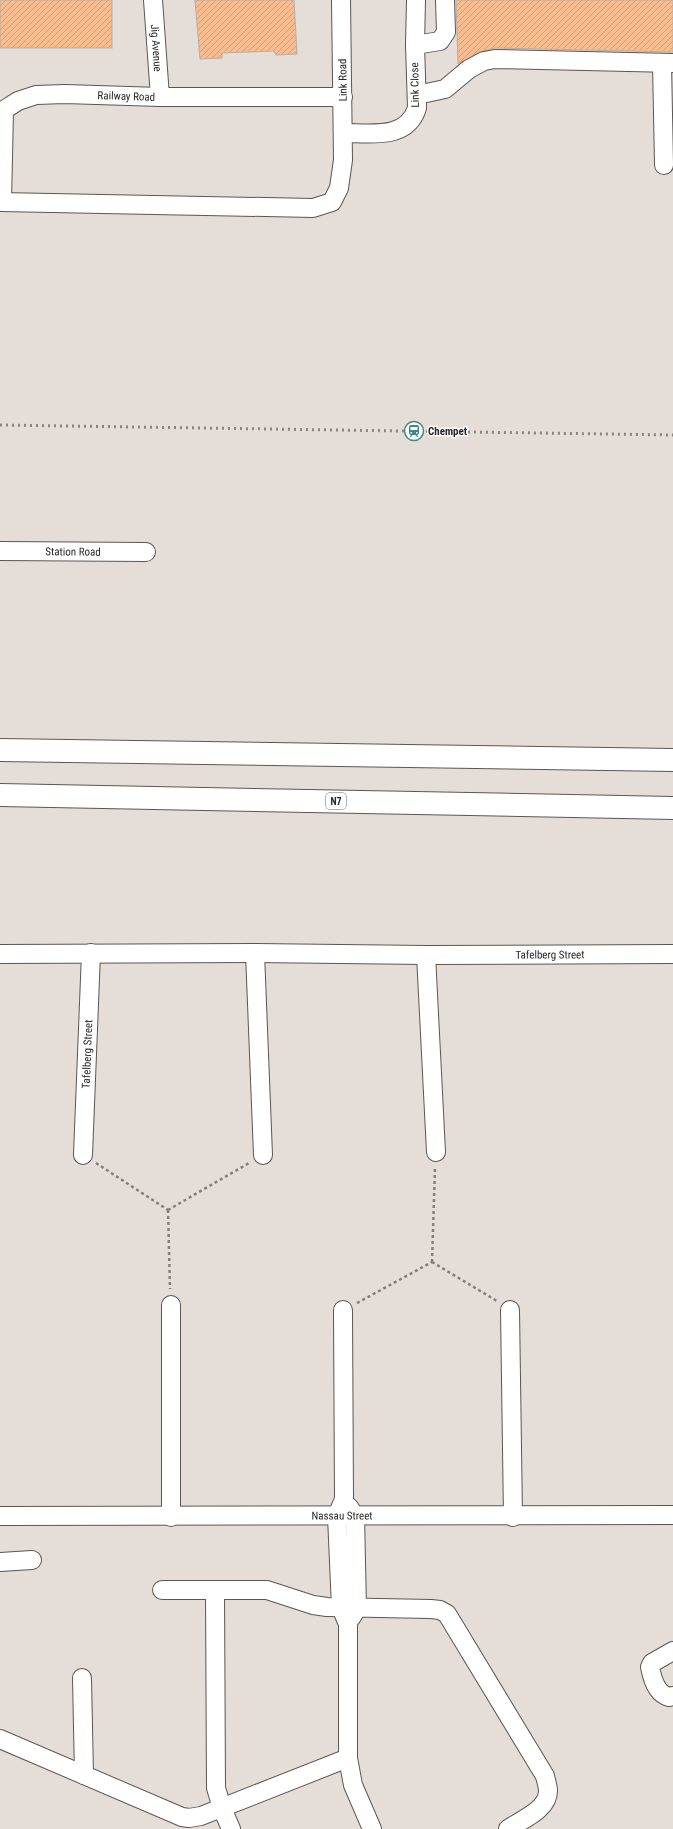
<svg xmlns="http://www.w3.org/2000/svg" width="673" height="1829" font-family="'Roboto Condensed',sans-serif">
<defs>
<pattern id="building-hatch" width="6" height="6" patternUnits="userSpaceOnUse"><rect width="6" height="6" fill="#f8bc8e"/><path d="M-1 1l2-2M0 6l6-6M5 7l2-2" fill="none" stroke="#d5a17a"/></pattern>
</defs>
<rect width="100%" height="100%" fill="#e5ddd8"/>
<!-- building -->
<g fill="url(#building-hatch)" stroke="#b5aea9">
<rect x="0" y="0" width="112" height="48"/>
<polygon points="195,0 294,0 297,54 276,55 274,51 222,53 222,58 200,59"/>
<polygon points="456,0 673,0 673,52 495,48 479,52 458,64"/>
</g>
<g fill="none" stroke-linecap="round" stroke-linejoin="round">
<!-- minor casing -->
<g stroke="#5c5652" stroke-width="20">
<g id="minor">
<path id="s1" d="M 153,0 L 160,97"/>
<polyline points="415,45 440,41 446,32 445,0"/>
<polyline points="662,63 664,165"/>
<polyline points="417,95 445,89 469,69 484,61 495,59 673,63"/>
<path d="M 344,133 C 371,133 407,140 417,108 L 415,45 L 416,0"/>
<polyline points="0,202 313,208 332,202 339,188 343,160 341,0"/>
<path id="s2" d="M 2,202 L 4,110 L 18,101 L 36,95 L 65,94 L 160,97 L 343,97"/>
<path id="s3" d="M 0,551 L 146,552"/>
<polyline points="255,953 263,1155"/>
<path id="s4" d="M 0,954 L 255,953 L 426,955 L 673,954"/>
<polyline points="426,955 436,1152"/>
<path id="s5" d="M 83,1155 L 91,953"/>
<polyline points="343,1310 344,1499 337,1516 341,1608 348,1624 348,1758 353,1785 372,1829"/>
<polyline points="510,1310 513,1517"/>
<polyline points="349,1507 355,1516 357,1608 351,1618"/>
<path id="s6" d="M 0,1516 L 673,1515"/>
<polyline points="171,1517 171,1305"/>
<polyline points="0,1562 32,1560"/>
<path d="M 162,1590 L 267,1590 L 313,1605 L 327,1607 L 431,1609 L 440,1610 L 447,1614 L 545,1776 C 546,1781 548,1786 548,1791 C 548,1810 521,1820 508,1829"/>
<polyline points="215,1590 216,1788 222,1808 231,1829"/>
<path d="M 673,1651 L 652,1663 L 650,1667 C 652,1678 657,1694 669,1697 L 673,1696"/>
<polyline points="82,1678 84,1775"/>
<polyline points="0,1739 182,1817 189,1818 201,1816 348,1758"/>
</g>
</g>
<!-- highway casing -->
<g stroke="#5c5652" stroke-width="24">
<g id="highway">
<polyline points="0,750 673,760"/>
<polyline points="0,795 673,808"/>
</g>
</g>
<!-- path -->
<g stroke="#847f7b" stroke-width="2.5" stroke-dasharray="3 3" stroke-linecap="butt">
<polyline points="96,1163 168,1210"/>
<polyline points="168,1210 249,1163"/>
<polyline points="168,1210 170,1289"/>
<polyline points="432,1262 435,1168"/>
<polyline points="432,1262 497,1301"/>
<polyline points="357,1303 432,1262"/>
</g>
<!-- minor -->
<use href="#minor" stroke="#fff" stroke-width="18"/>
<!-- highway -->
<use href="#highway" stroke="#fff" stroke-width="22"/>
<!-- rail -->
<polyline stroke="#8a8480" stroke-width="3" stroke-dasharray="2 4" stroke-linecap="butt" points="0,425 673,435"/>
</g>
<!-- icons -->
<defs>
<g id="station-ring" transform="scale(1)"><circle r="9.5" fill="#fff" stroke="#44887d" stroke-width="1.5"/><path d="M-3-6H3Q5-6 5-4V2Q5 4 3 4L4.5 6H3L1.5 4h-3L-3 6H-4.5L-3 4Q-5 4-5 2V-4Q-5-6-3-6ZM-3.5-4v3h7v-3ZM-3.5 1v1.5H-2V1ZM2 1v1.5H3.5V1Z" fill="#44887d"/></g>
</defs>
<g fill-rule="evenodd">
<use href="#station-ring" x="414" y="431"/>
</g>
<g text-anchor="middle" dominant-baseline="central" stroke-width="3" stroke-linejoin="round" paint-order="stroke">
<!-- shield labels -->
<rect fill="#fff" stroke="#696766" stroke-width="1" x="326" y="793" width="20" height="16" rx="3"/>
<g font-size="10" font-weight="bold" fill="#292624">
<text x="336" y="801">N7</text>
</g>
<!-- street labels -->
<g font-size="11" fill="#292624" stroke="#fff">
<text stroke="none"><textPath href="#s1" startOffset="48">Jig Avenue</textPath></text>
<text transform="translate(343 80) rotate(-91)">Link Road</text>
<text transform="translate(415 85) rotate(-91)">Link Close</text>
<text stroke="none"><textPath href="#s2" startOffset="218">Railway Road</textPath></text>
<text stroke="none"><textPath href="#s3" startOffset="73">Station Road</textPath></text>
<text stroke="none"><textPath href="#s4" startOffset="550">Tafelberg Street</textPath></text>
<text stroke="none"><textPath href="#s5" startOffset="101">Tafelberg Street</textPath></text>
<text stroke="none"><textPath href="#s6" startOffset="342">Nassau Street</textPath></text>
</g>
<!-- poi labels -->
<g font-size="11" font-weight="bold" fill="#292624" stroke="#fff" text-anchor="start">
<text x="428" y="431">Chempet</text>
</g>
</g>
</svg>
